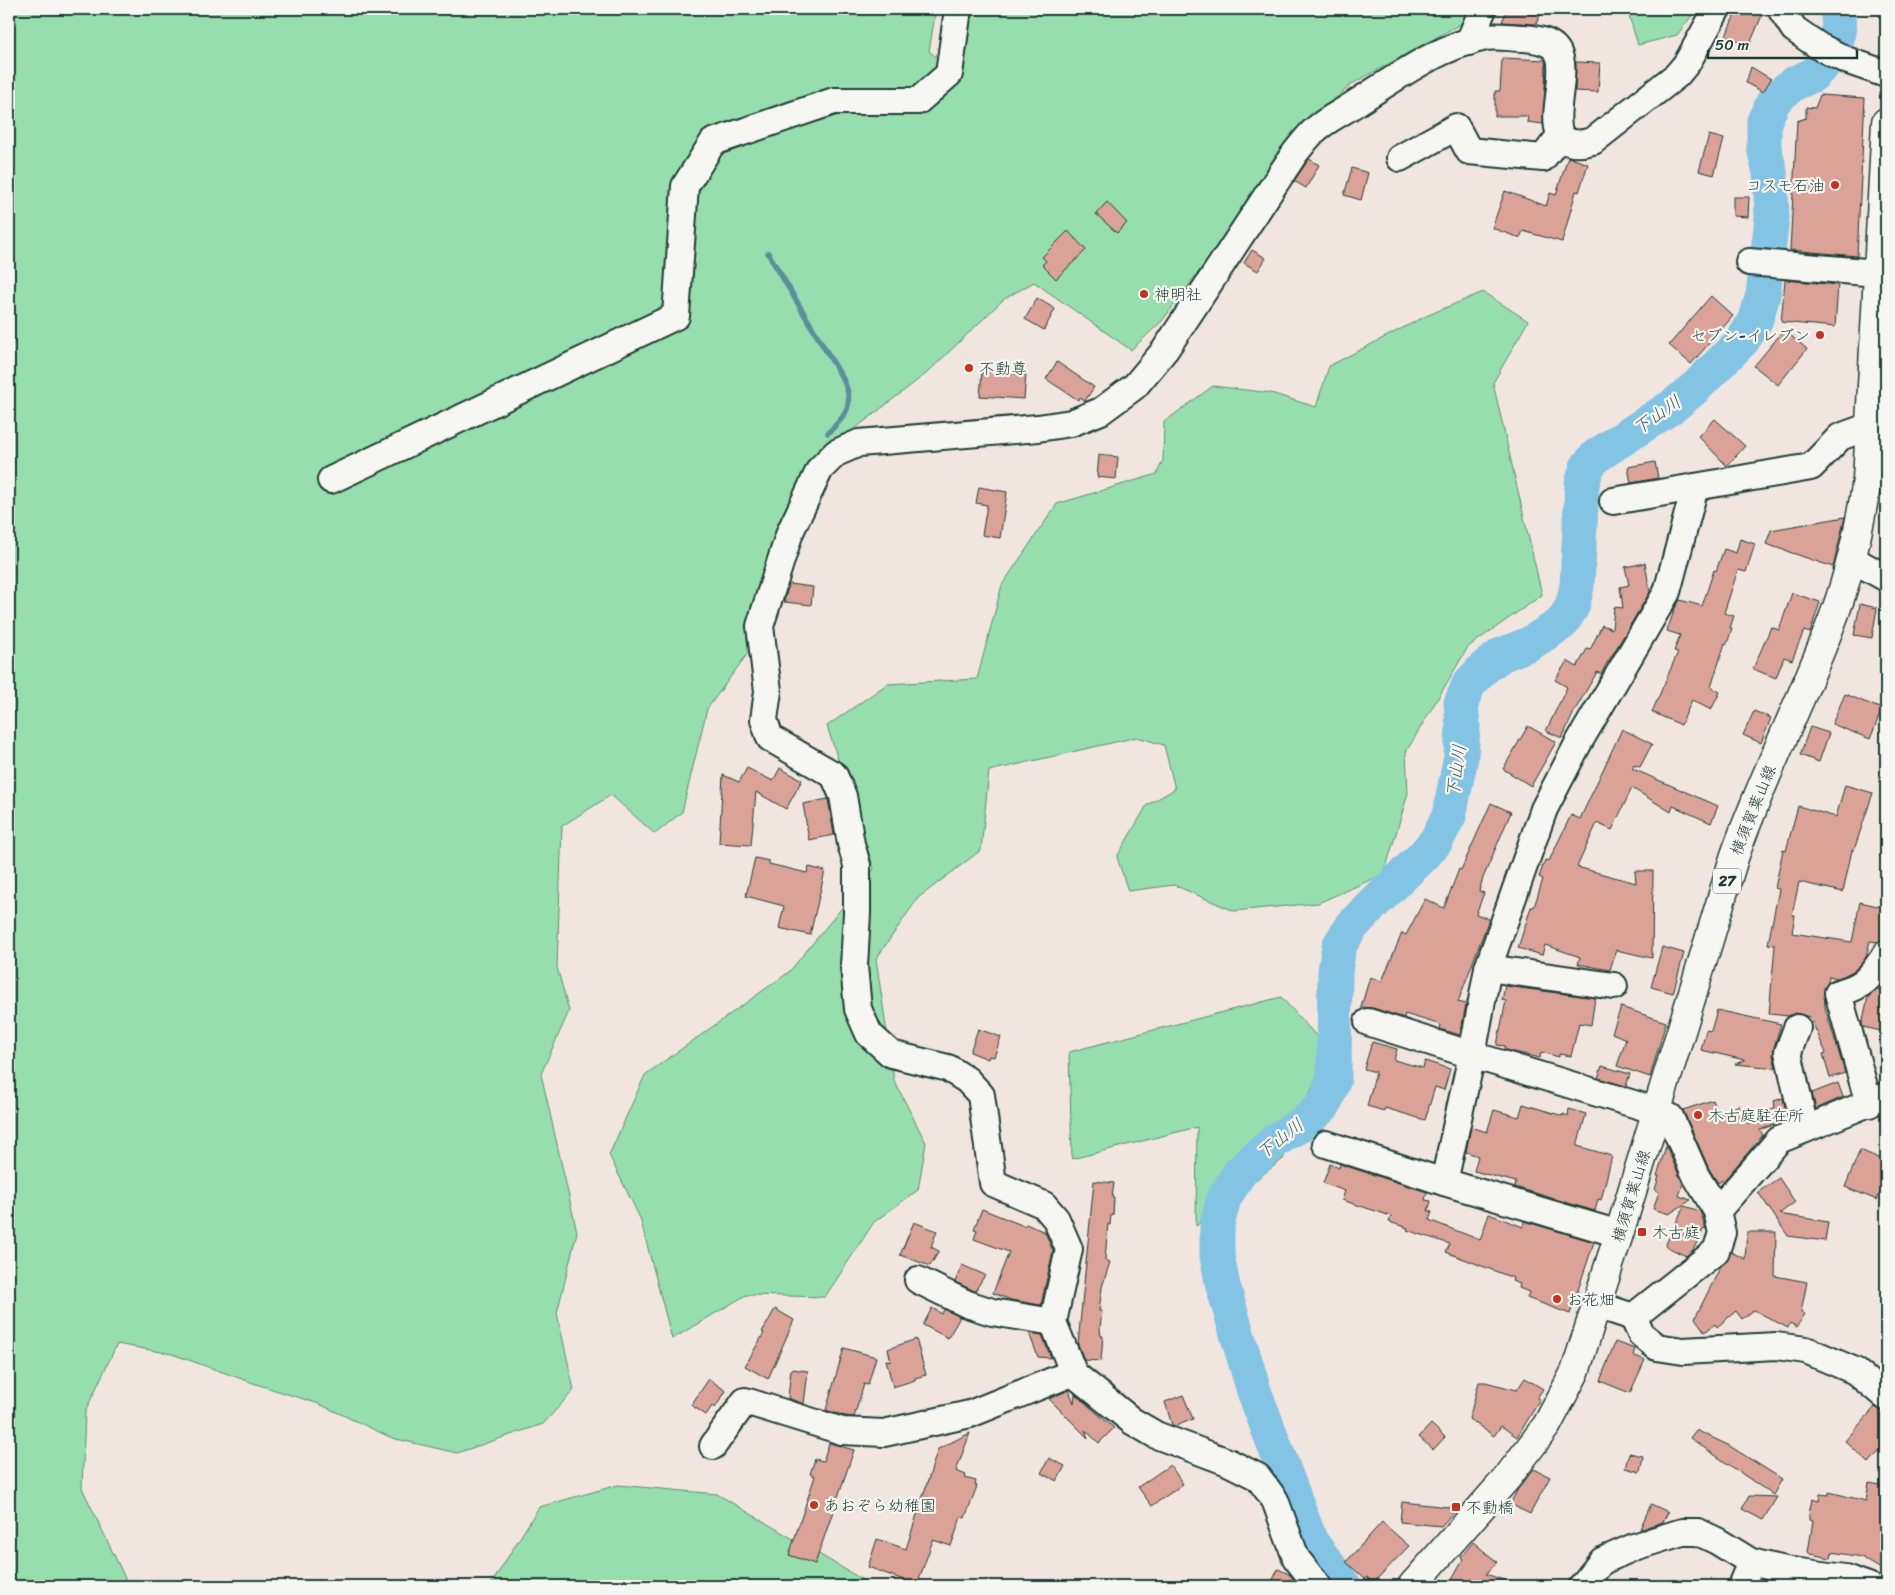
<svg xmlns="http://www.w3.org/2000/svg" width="1895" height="1595" font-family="Sriracha,'Klee One',sans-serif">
<rect width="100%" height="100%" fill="#f1e5e0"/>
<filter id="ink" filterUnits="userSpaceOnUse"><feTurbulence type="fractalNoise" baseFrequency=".02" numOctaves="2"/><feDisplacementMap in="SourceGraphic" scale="10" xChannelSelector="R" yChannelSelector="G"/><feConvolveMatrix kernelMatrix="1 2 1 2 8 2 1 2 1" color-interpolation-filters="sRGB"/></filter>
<g filter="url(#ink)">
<!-- green -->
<g fill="#96dead" stroke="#5a8e70">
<polygon points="9,9 936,9 929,51 951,69 974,9 1469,9 1466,21 1352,84 1279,149 1232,227 1162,321 1131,350 1034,282 1004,299 927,373 813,461 758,587 748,653 707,709 682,812 655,834 611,795 562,826 557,967 569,1011 541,1074 577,1232 557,1313 574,1390 543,1424 457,1453 392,1438 319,1404 256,1384 172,1354 117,1344 85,1412 82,1488 125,1578 125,1586 9,1586"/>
<polygon points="1627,9 1697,9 1677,35 1638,45"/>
<polygon points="1483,292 1528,321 1493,383 1542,595 1468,647 1406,752 1408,793 1384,874 1318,903 1234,911 1174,885 1128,891 1117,857 1147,805 1175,789 1164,745 1137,737 989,771 981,850 918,898 876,959 894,1080 926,1143 918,1190 874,1222 825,1297 746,1295 672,1339 640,1218 609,1155 645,1075 789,972 874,869 827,726 887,684 977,679 1002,585 1057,504 1157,474 1163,460 1164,422 1213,386 1271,393 1316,407 1329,366 1426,316"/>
<polygon points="1281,997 1328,1049 1283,1159 1196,1226 1197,1127 1072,1159 1069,1052"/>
<polygon points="618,1485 717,1494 873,1586 490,1586 539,1507"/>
</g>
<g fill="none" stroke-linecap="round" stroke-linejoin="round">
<!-- stream -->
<path stroke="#5b8e9e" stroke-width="5.5" d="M 768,253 L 844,381 C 855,405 846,416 828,433"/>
<!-- river -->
<polyline stroke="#83c4e4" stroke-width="35" points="1344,1586 1311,1542 1254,1391 1223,1286 1217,1256 1217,1225 1224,1198 1240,1172 1276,1140 1305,1122 1324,1105 1334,1079 1335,971 1339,946 1351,927 1368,909 1423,856 1436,841 1449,816 1461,757 1463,726 1461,703 1469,684 1485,667 1501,655 1529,644 1561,624 1572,607 1577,586 1582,484 1587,467 1596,456 1673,406 1696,387 1743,340 1756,319 1763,295 1772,218 1770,172 1764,148 1764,121 1775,99 1793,84 1813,75 1824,64 1836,44 1839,26 1837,9"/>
</g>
<!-- building -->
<g fill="#dba297" stroke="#1f3d34">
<polygon points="1507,9 1543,9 1536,24 1502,22"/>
<polygon points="1737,9 1753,9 1763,13 1749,46 1726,36"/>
<polygon points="1502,58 1545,60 1546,68 1543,124 1527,122 1528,116 1495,116 1495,91 1500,91"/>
<polygon points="1576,62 1600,63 1598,92 1575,91"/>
<polygon points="1751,67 1771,79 1763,92 1746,83"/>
<polygon points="1820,95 1865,98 1857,256 1790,250 1797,121 1806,118 1806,107 1815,108"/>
<polygon points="1709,135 1724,139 1714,175 1699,171"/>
<polygon points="1568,157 1588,164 1579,192 1576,191 1562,242 1523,231 1520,238 1492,228 1505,191 1546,206 1550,193 1556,195"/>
<polygon points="1309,159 1319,165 1306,188 1294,181"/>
<polygon points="1352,168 1368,173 1361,200 1344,195"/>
<polygon points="1733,197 1749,197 1748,217 1733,216"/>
<polygon points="1107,202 1127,223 1117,233 1096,214"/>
<polygon points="1068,231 1086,250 1056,279 1042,265 1046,261 1042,257"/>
<polygon points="1252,250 1266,258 1258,271 1244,263"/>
<polygon points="1785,280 1838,285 1835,327 1781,322"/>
<polygon points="1711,296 1733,316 1691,364 1669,345"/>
<polygon points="1037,298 1055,309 1044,330 1025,319"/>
<polygon points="1784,330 1807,349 1778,385 1754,366"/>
<polygon points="1057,362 1094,387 1085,401 1080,397 1078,400 1046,379"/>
<polygon points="982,371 1026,374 1024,399 980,396"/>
<polygon points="1715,419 1745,446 1727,466 1698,436"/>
<polygon points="1099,455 1118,457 1116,479 1097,477"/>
<polygon points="1655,462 1658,478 1631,483 1628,467"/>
<polygon points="979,487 1007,492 1000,538 982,535 987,505 976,503"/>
<polygon points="1845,517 1833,567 1766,544 1771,530"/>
<polygon points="1740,539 1755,544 1746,572 1738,570 1724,613 1734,616 1730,628 1732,628 1727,644 1725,643 1711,687 1720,692 1711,710 1692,700 1681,725 1652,712 1678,652 1674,651 1680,635 1667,631 1675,608 1680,600 1702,606 1714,570 1716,571 1724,549 1736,553"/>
<polygon points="1645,563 1650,592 1608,662 1608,661 1601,674 1597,672 1575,710 1562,738 1546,731 1567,687 1555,680 1567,661 1577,667 1587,649 1590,650 1602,625 1612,629 1614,607 1623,608 1620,587 1629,585 1625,567"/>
<polygon points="789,584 813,587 811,605 784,602"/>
<polygon points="1792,593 1820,602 1810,633 1804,631 1792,660 1784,657 1776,678 1753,669 1771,627 1779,630"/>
<polygon points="1860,604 1877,608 1872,638 1854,635"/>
<polygon points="1845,694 1882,709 1870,739 1832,724"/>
<polygon points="1754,711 1771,718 1761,743 1743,735"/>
<polygon points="1528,726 1556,742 1531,786 1503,769"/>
<polygon points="1810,727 1829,733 1819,762 1800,755"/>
<polygon points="1622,729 1652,744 1640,767 1633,765 1633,769 1718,806 1711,823 1673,806 1671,812 1632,788 1612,830 1597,823 1577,867 1636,883 1635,871 1653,871 1652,958 1616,950 1610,970 1578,964 1580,957 1545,945 1542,955 1518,948 1531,907 1534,907 1543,879 1539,877 1545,860 1549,861 1571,815 1580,819"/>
<polygon points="747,768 773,781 780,768 802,780 786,809 756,792 751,845 719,843 723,775 739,782"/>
<polygon points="1845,785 1873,793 1854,850 1852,850 1843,892 1799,882 1792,915 1795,915 1792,933 1852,942 1860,902 1886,908 1886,918 1882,940 1877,942 1870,941 1866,957 1860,965 1853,971 1843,976 1837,978 1829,976 1828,982 1824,989 1825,1007 1845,1073 1830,1078 1823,1054 1826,1053 1810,1017 1795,1013 1789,1016 1769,1014 1775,945 1768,944 1779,889 1775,888 1783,850 1786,851 1798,806 1836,817"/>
<polygon points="828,799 834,835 809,840 803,804"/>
<polygon points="1491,803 1511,812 1483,878 1479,891 1484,893 1476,914 1489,919 1458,1002 1466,1004 1460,1035 1440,1029 1441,1025 1405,1014 1404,1018 1373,1008 1361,1007 1370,977 1382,981 1402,933 1406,935 1425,899 1444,908 1459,869 1461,870"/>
<polygon points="755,858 769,861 769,864 807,873 809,867 825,871 810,935 779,928 784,906 746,896"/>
<polygon points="1662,947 1684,953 1673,993 1651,987"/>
<polygon points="1505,986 1595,998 1591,1025 1579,1023 1571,1056 1559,1054 1559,1057 1541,1052 1540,1058 1514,1052 1504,1049 1505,1046 1497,1045 1506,1001 1502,1000"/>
<polygon points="1878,989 1886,991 1886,1032 1863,1027 1862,1024 1868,997"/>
<polygon points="1621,1007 1666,1022 1650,1077 1617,1066 1626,1039 1612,1033"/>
<polygon points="1717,1010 1781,1024 1774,1047 1773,1055 1776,1068 1735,1064 1745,1060 1701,1050 1706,1030 1711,1031"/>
<polygon points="978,1029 1001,1037 994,1057 989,1056 988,1059 970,1052"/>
<polygon points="1372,1042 1397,1049 1394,1060 1423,1068 1425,1061 1450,1069 1444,1090 1435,1087 1425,1120 1385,1108 1384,1111 1367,1106 1376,1072 1364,1069"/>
<polygon points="1602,1066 1630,1074 1626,1086 1598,1078"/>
<polygon points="1838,1083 1843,1097 1816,1109 1812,1093"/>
<polygon points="1783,1098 1788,1120 1760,1130 1763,1135 1726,1178 1718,1183 1709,1169 1683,1110 1713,1100 1719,1115 1739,1105 1748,1124 1775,1107 1774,1101"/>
<polygon points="1523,1104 1563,1116 1563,1114 1568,1116 1569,1109 1586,1114 1577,1146 1612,1156 1601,1200 1598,1199 1595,1211 1515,1187 1516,1182 1474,1171 1478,1156 1466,1152 1471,1127 1487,1132 1494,1110 1519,1117"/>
<polygon points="1666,1146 1683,1184 1679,1196 1691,1200 1669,1214 1653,1209 1659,1192 1655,1190 1659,1176 1657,1176"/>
<polygon points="1860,1150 1886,1161 1886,1179 1877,1200 1845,1187"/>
<polygon points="1330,1164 1339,1168 1340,1164 1427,1192 1425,1200 1431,1201 1428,1211 1432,1212 1429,1220 1480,1240 1489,1214 1523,1227 1524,1221 1594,1242 1570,1314 1527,1298 1529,1292 1519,1288 1520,1284 1512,1281 1513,1278 1446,1252 1450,1244 1407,1230 1408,1228 1389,1222 1391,1216 1342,1200 1345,1191 1323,1183"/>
<polygon points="1779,1178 1795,1202 1779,1214 1828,1222 1825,1241 1788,1236 1758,1192"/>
<polygon points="1094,1181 1114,1183 1112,1197 1114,1197 1113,1215 1111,1215 1110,1225 1108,1224 1105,1260 1110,1262 1102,1287 1099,1311 1102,1311 1100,1328 1101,1336 1103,1336 1101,1361 1084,1360 1078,1344"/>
<polygon points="1684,1206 1700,1211 1706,1229 1704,1228 1693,1250 1686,1256 1665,1246"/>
<polygon points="982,1209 1024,1226 1026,1224 1045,1232 1053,1251 1041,1305 1011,1300 993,1293 1009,1252 974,1239 977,1230 974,1229"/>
<polygon points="914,1222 937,1231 931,1247 939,1251 930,1266 900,1255"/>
<polygon points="1747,1232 1776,1232 1775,1276 1807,1282 1801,1312 1805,1314 1797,1327 1790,1323 1788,1328 1754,1310 1742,1319 1736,1311 1717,1327 1715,1324 1705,1332 1695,1318 1721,1266 1726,1262 1731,1252 1745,1259"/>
<polygon points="962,1265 985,1275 975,1291 955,1282"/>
<polygon points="932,1308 942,1314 944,1309 960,1317 948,1338 923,1325"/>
<polygon points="775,1309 794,1320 768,1379 745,1366 764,1333 762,1332"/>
<polygon points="1029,1333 1042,1335 1051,1358 1038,1357"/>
<polygon points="916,1339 926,1375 915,1378 915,1380 893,1387 886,1360 891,1361 888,1349"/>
<polygon points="1615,1342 1635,1349 1633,1355 1645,1360 1630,1393 1600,1381"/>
<polygon points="844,1348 876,1357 868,1385 864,1384 854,1417 845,1416 826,1410"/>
<polygon points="791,1369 808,1371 804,1404 788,1398"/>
<polygon points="1525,1378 1543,1389 1537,1398 1540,1400 1517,1437 1501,1426 1494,1436 1469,1419 1479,1382 1485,1382 1517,1390"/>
<polygon points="709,1379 726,1391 715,1408 712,1406 706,1415 691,1405"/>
<polygon points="1069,1390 1074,1403 1075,1394 1114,1428 1099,1443 1085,1430 1088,1438 1049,1399"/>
<polygon points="1183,1395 1193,1419 1176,1426 1172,1425 1165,1402"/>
<polygon points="1875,1407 1886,1412 1886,1443 1869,1463 1845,1441"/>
<polygon points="1431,1424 1445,1437 1433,1450 1419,1437"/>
<polygon points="1696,1430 1728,1445 1782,1479 1773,1495 1690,1438"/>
<polygon points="970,1433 956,1471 966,1475 965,1478 976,1481 975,1485 977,1486 965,1518 961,1517 951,1546 933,1540 917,1585 868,1567 877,1539 906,1549 938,1449"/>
<polygon points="829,1443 854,1450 815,1564 789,1555 815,1476 810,1474 815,1459 823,1461"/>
<polygon points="1629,1453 1643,1456 1640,1472 1625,1468"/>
<polygon points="1049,1458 1065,1466 1057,1481 1041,1473"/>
<polygon points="1170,1465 1183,1484 1152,1506 1138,1487"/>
<polygon points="1534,1469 1550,1477 1530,1514 1510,1504 1518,1489"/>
<polygon points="1869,1483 1886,1486 1886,1572 1861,1557 1832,1552 1831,1558 1810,1554 1808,1552 1813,1521 1809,1520 1809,1514 1812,1499 1819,1501 1820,1494 1829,1495 1829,1492 1866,1501"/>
<polygon points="1749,1496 1777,1497 1763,1520 1742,1509"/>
<polygon points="1402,1502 1458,1508 1441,1526 1400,1522"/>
<polygon points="1651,1504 1668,1512 1663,1522 1640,1529"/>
<polygon points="1382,1522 1409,1546 1373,1583 1367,1577 1365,1579 1346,1562"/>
<polygon points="1473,1542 1497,1562 1486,1574 1512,1583 1512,1586 1448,1586 1463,1559 1461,1557"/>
<polygon points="1278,1569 1289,1574 1299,1586 1270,1586"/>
</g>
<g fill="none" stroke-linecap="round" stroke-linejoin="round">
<!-- minor casing -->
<g stroke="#1f3d34" stroke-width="30">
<g id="minor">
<polyline points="1781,9 1794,29 1820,47 1846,60 1886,74"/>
<polyline points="1469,42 1483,9"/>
<polyline points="1400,158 1456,127 1469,151 1543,158 1560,136"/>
<polyline points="1749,262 1877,273"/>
<polyline points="1870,426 1840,437 1811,467 1695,487 1667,592 1579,742 1544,809 1488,968 1472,1055 1657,1111 1670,1117 1696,1176 1717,1211 1779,1140 1886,1096"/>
<polyline points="331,480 676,316 685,186 713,142 834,101 918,101 949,74 958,9"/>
<polyline points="1613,501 1695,487"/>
<polyline points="1852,559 1886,578"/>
<polyline points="1488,968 1614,986"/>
<polyline points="1368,1022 1472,1055 1444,1182 1619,1234"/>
<polyline points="1797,1028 1788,1052 1805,1129"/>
<path d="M 1869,1104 L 1838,993 C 1866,986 1870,977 1886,954"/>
<polyline points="1326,1144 1444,1182"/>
<polyline points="918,1280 967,1304 992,1312 1053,1322"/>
<polyline points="1597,1305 1633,1317 1716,1251 1722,1233 1717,1211"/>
<polyline points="1633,1317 1641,1334 1657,1347 1683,1351 1776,1346 1806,1350 1855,1371 1886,1397"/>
<polyline points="713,1446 745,1401 842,1431 884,1433 970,1414 1067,1375 1074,1374"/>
<path d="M 1318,1586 L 1296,1558 L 1275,1500 L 1258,1477 L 1228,1462 L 1156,1435 L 1132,1421 L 1074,1374 L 1053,1322 L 1069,1249 L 1056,1219 L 1044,1205 L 993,1183 L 981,1095 L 967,1080 L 948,1068 L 891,1054 L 869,1034 L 858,1009 L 854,966 L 857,913 L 857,865 L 851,844 L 843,796 L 834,775 L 770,738 L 764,720 L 768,691 L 760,626 L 790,532 L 820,469 L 836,453 L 859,443 L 1038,428 L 1071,423 L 1101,411 L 1135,386 L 1165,350 L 1295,153 C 1301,146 1307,137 1315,130 C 1326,120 1343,112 1356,103 C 1397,77 1437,47 1486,37 C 1498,35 1512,38 1524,38 C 1537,39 1554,41 1559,55 C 1571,83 1531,157 1593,141 L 1677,75 L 1687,63 L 1717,9"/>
<polyline points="1582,1586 1602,1561 1634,1547 1682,1532 1698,1532 1717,1541 1751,1562 1785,1570 1845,1578 1868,1586"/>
<polyline points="1741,1586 1751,1562"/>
</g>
</g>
<!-- major casing -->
<g stroke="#1f3d34" stroke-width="31">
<path id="major" d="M 1412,1586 L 1507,1478 L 1547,1425 L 1575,1372 L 1619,1234 L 1734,858 C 1763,774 1805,696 1835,613 C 1851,569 1860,525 1867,480 L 1886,122"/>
</g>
<!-- minor -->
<use href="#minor" stroke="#f6f6f2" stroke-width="26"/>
<!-- major -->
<use href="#major" stroke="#f6f6f2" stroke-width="28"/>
</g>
</g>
<!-- markers -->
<g fill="#c8321e" stroke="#f6f6f2" stroke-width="2">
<circle cx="1835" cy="185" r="5"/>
<circle cx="1144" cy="294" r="5"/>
<circle cx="1820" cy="335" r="5"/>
<circle cx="969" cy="368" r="5"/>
<circle cx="1698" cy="1115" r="5"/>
<rect x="1637" y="1227" width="10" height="10" rx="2.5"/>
<circle cx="1557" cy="1299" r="5"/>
<circle cx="814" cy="1505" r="5"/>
<rect x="1451" y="1502" width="10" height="10" rx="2.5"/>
</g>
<g text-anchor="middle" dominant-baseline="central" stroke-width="4.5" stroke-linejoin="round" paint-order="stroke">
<!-- shield labels -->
<rect fill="#f6f6f2" stroke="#60746d" stroke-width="1" x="1713" y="868.5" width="28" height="25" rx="4"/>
<g font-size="15" font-weight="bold" fill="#1f3d34">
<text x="1727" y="881">27</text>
</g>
<!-- poi labels -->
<g font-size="16" fill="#1f3d34" stroke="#f6f6f2" text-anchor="start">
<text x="1825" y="185" text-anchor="end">コスモ石油</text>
<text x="1154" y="294">神明社</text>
<text x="1810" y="335" text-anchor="end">セブン-イレブン</text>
<text x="979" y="368">不動尊</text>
<text x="1708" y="1115">木古庭駐在所</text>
<text x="1652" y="1232">木古庭</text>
<text x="1567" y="1299">お花畑</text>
<text x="824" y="1505">あおぞら幼稚園</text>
<text x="1466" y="1507">不動橋</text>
</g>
<!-- street labels -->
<g font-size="16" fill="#1f3d34" stroke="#f6f6f2">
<text transform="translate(1753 810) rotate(-68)">横須賀葉山線</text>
<text transform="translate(1631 1196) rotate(-73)">横須賀葉山線</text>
</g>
<!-- water labels -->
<g font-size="18" font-style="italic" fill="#385f60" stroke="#f6f6f2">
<text transform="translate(1657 415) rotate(-35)">下山川</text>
<text transform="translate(1456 771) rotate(-82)">下山川</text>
<text transform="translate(1280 1139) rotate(-38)">下山川</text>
</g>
</g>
<!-- margin -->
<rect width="1895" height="1595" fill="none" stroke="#f6f6f2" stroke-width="30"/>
<rect x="15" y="15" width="1865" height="1565" fill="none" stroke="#1f3d34" stroke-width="2" filter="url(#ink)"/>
<!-- scale -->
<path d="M1708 50v8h149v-8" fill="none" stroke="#1f3d34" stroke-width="2.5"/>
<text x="1715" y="50" font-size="15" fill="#1f3d34" stroke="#f6f6f2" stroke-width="4" paint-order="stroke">50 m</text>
</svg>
